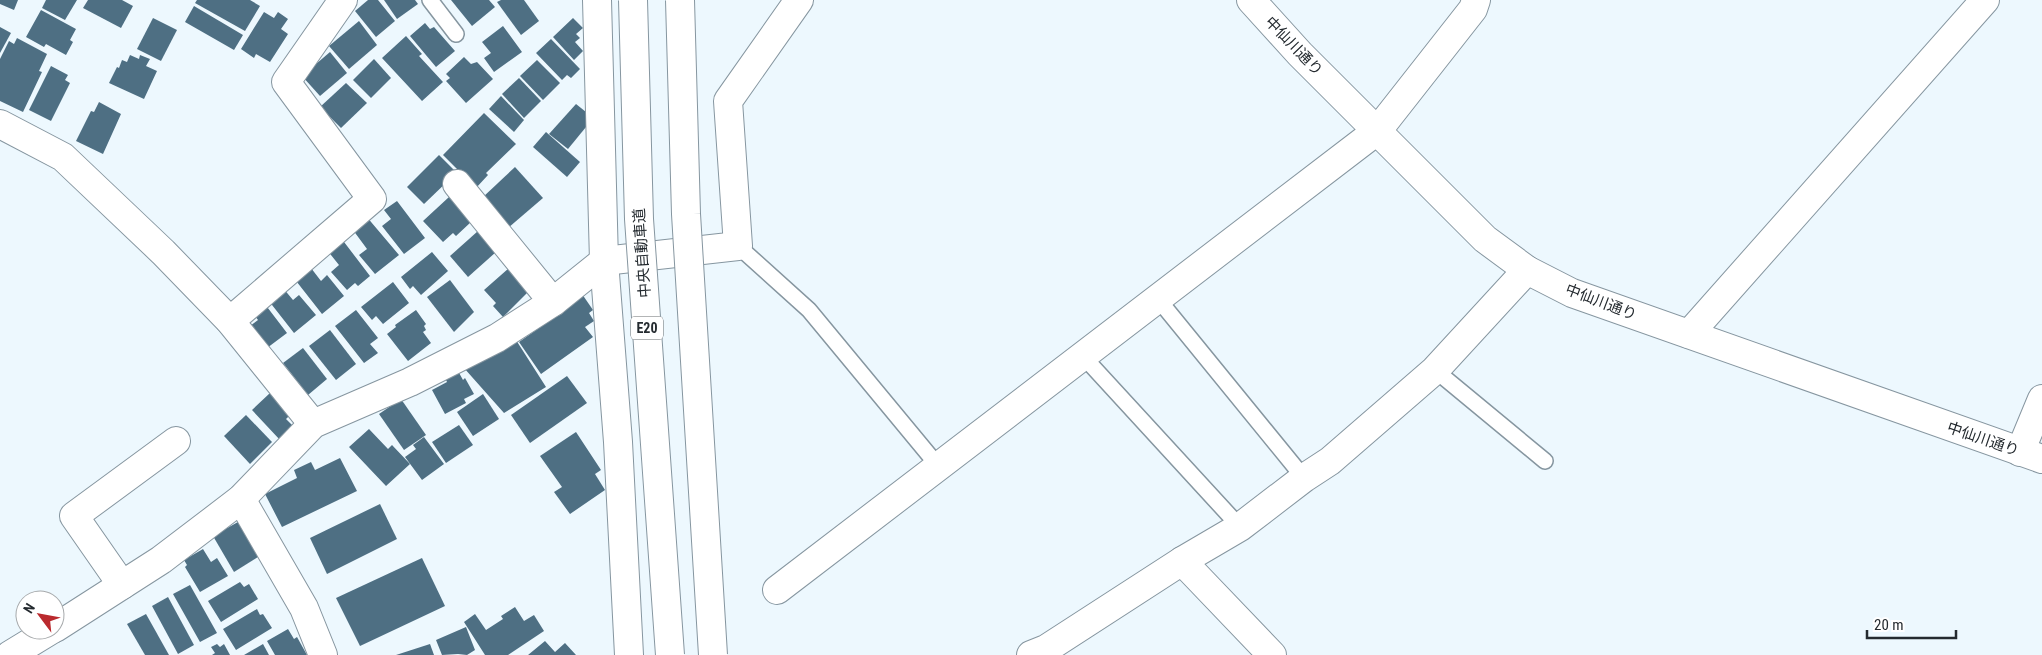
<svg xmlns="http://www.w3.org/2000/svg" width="2042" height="655" font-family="'Roboto Condensed','Noto Sans JP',sans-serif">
<rect width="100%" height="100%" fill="#edf8fe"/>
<!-- building -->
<g fill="#4e6f83">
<polygon points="0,0 18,0 14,10 0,4"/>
<polygon points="46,0 77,0 65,20 42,8"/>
<polygon points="88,0 122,0 133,6 121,28 83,8"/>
<polygon points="197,0 250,0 260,6 245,31 195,3"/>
<polygon points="368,0 378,0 395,21 376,37 355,11"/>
<polygon points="384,0 415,0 418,4 397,19"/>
<polygon points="451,0 489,0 495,7 472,26"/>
<polygon points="501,0 524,0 539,21 521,35 497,2"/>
<polygon points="194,6 243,35 234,50 185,22"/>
<polygon points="41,10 76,29 70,40 73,42 66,55 46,44 44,47 26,37"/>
<polygon points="264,12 274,18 278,12 288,19 281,29 288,34 270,62 256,54 254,58 241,49"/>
<polygon points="153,18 177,30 161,61 137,49"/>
<polygon points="573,18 583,28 576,34 580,38 575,42 583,51 574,60 553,37"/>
<polygon points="359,21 377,45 349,69 329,46"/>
<polygon points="425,23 430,29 434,27 455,51 436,67 410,36"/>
<polygon points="503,26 522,52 494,72 484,58 491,53 482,42"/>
<polygon points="0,27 11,33 0,53"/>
<polygon points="406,36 422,54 419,56 443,82 422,101 382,58"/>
<polygon points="17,38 47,54 39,71 42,72 23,112 0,101 0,59 9,41 14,44"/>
<polygon points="551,39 580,69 571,78 567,75 562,80 536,53"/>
<polygon points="330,52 347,73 320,96 302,76"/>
<polygon points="130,55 139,59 140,55 150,59 146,66 157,71 144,99 109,83 117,67 119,68 122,60 127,62"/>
<polygon points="464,57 471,64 477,62 493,79 466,103 446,81 450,78 446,74"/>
<polygon points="374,59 391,78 371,98 353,80"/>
<polygon points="537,60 560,83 543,100 520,76"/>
<polygon points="51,66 68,75 65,80 70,83 51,121 29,110"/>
<polygon points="519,78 541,101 524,118 502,94"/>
<polygon points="346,83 367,103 341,128 320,107"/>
<polygon points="501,96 524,120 514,132 489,109"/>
<polygon points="99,102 121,114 103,154 76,141 91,111 94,112"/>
<polygon points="576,104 586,112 586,127 568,149 549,134"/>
<polygon points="484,113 516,144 486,173 488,175 476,188 443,155"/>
<polygon points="546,132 580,162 567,177 533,147"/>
<polygon points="439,155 455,171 451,178 424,204 407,187"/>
<polygon points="515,167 543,198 508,228 482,198"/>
<polygon points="449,197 471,222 456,236 453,233 443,242 423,221"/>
<polygon points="397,201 425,238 404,254 382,226 391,219 384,210"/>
<polygon points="366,216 399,255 375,274 359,255 367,249 353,230"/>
<polygon points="478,231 496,252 468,277 450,256"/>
<polygon points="341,238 370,276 358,286 355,283 347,290 331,272 339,265 327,250"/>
<polygon points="432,252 448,271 421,295 413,286 410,289 401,277"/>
<polygon points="311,268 321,281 327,275 344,296 322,314 293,277"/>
<polygon points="509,268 529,291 503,317 493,306 496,303 484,290"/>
<polygon points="450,280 474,312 454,332 427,297"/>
<polygon points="393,282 409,303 383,324 376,316 372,320 361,307"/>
<polygon points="283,288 293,300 299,295 316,315 294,333 265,296"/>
<polygon points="582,294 593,310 589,313 594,321 585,327 593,337 541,374 519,342 566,309 564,307"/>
<polygon points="261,299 287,333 267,348 250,326 258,320 249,308"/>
<polygon points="356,310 378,338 370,344 378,353 364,363 335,326"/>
<polygon points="416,310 426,324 424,326 426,330 423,332 431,343 408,361 387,334 396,327 395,325"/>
<polygon points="330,330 356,364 336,380 309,346"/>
<polygon points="516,340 546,387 504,413 464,368 477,360 478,363"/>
<polygon points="303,348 327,379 308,395 283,363"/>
<polygon points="458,371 463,380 465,378 474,394 464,399 466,403 445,414 432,390 447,382 445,378"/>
<polygon points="567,376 587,403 530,443 511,415"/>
<polygon points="270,393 291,414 286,419 294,427 280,440 252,410"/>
<polygon points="483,394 499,419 473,436 457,412"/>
<polygon points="401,399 426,435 404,450 379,414"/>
<polygon points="246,415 272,442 250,464 224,436"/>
<polygon points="459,425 473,445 446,463 432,442"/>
<polygon points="369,429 388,449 392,445 410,464 386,486 349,447"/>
<polygon points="576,432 601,470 595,474 605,490 570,514 554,492 562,487 540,456"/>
<polygon points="424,437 444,464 422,480 405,457 416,449 413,445"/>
<polygon points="340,458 357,491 282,527 265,494 297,478 294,470 311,462 315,470"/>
<polygon points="380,504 397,539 327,574 310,538"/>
<polygon points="238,522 258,557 234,572 213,536"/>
<polygon points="203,549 211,562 217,558 228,576 200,592 185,567 187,565 184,560"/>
<polygon points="422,558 445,606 360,646 336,598"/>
<polygon points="240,582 244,587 249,584 258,599 221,622 208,601"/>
<polygon points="190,585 217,633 200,642 173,594"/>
<polygon points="168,597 194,645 178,654 152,606"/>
<polygon points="515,607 524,621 534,615 544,631 508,655 485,655 464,622 475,614 486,630 503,619 501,616"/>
<polygon points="257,609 260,615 263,614 272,628 236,650 223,629"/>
<polygon points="146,614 169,655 145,655 127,624"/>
<polygon points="466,627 475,650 467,655 458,654 442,655 436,640"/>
<polygon points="288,629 294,639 297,637 307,655 275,655 267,641"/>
<polygon points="545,641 555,652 565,643 576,655 528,655"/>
<polygon points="217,644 220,647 224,644 230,655 212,655 215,653 211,647"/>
<polygon points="263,644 269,655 244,655"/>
<polygon points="430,644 434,655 396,655"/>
</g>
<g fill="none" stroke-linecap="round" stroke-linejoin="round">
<!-- lane casing -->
<g stroke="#8696a0" stroke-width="18">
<g id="lane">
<polyline points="430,0 456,34"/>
<polyline points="738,246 809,310 939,467"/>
<polyline points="1158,299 1304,478"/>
<polyline points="1082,355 1240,527"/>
<polyline points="1435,370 1545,461"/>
</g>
</g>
<!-- street casing -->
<g stroke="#8696a0" stroke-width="30">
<g id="street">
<polyline points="597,0 604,261 618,442 629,655"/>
<polyline points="1251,0 1300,54 1485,239 1527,270 1572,293 2042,459"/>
<polyline points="0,124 63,157 163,252 230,321 313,424"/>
<polyline points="457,184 553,302"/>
<polyline points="230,321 372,199 286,82 343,0"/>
<polyline points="1689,334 1985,0"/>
<polyline points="2020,452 2042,399"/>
<polyline points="241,499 304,608 323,655"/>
<polyline points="1182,561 1272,655"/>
<polyline points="122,585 74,516 176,441"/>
<polyline points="777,590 1378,130 1473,9 1476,0"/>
<polyline points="55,628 161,560 241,499 313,424 410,382 497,338 553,302 604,261 738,246 728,101 799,0"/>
<polyline points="10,655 51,630"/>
<polyline points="1031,655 1046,649 1182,561 1240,527 1304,478 1330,461 1435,370 1527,270"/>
</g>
</g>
<!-- lane -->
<use href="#lane" stroke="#fff" stroke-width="15"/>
<!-- street -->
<use href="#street" stroke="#fff" stroke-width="28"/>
<!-- highway-bridge casing -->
<g stroke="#8696a0" stroke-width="30" stroke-linecap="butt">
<g id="highway-bridge">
<polyline points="633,0 639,219 670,655"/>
<polyline points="680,0 686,214 713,655"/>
</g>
</g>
<!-- highway-bridge -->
<use href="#highway-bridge" stroke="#fff" stroke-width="28"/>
</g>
<g text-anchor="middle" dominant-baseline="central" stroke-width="5" stroke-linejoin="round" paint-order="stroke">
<!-- shield labels -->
<rect fill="#fff" stroke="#666a6d" stroke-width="1" x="631" y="316.5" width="32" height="23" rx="4"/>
<g font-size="14" font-weight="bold" fill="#242a2f">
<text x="647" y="328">E20</text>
</g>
<!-- street labels -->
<g font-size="15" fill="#242a2f" stroke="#fff">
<text transform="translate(1294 46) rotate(46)">中仙川通り</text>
<text transform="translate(642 253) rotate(-94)">中央自動車道</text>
<text transform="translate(1601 302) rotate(21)">中仙川通り</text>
<text transform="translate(1983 439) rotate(19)">中仙川通り</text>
</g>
</g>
<!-- north arrow -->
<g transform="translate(40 615) rotate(302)"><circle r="24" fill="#ffffff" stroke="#a7aaac"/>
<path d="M0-4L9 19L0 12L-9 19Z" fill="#ba2a2e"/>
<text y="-8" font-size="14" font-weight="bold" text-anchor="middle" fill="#242a2f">N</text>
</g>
<!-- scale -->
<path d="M1867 630v8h89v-8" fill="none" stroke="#242a2f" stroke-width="2.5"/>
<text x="1874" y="630" font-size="15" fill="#242a2f" stroke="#ffffff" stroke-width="4" paint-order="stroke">20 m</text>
</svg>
